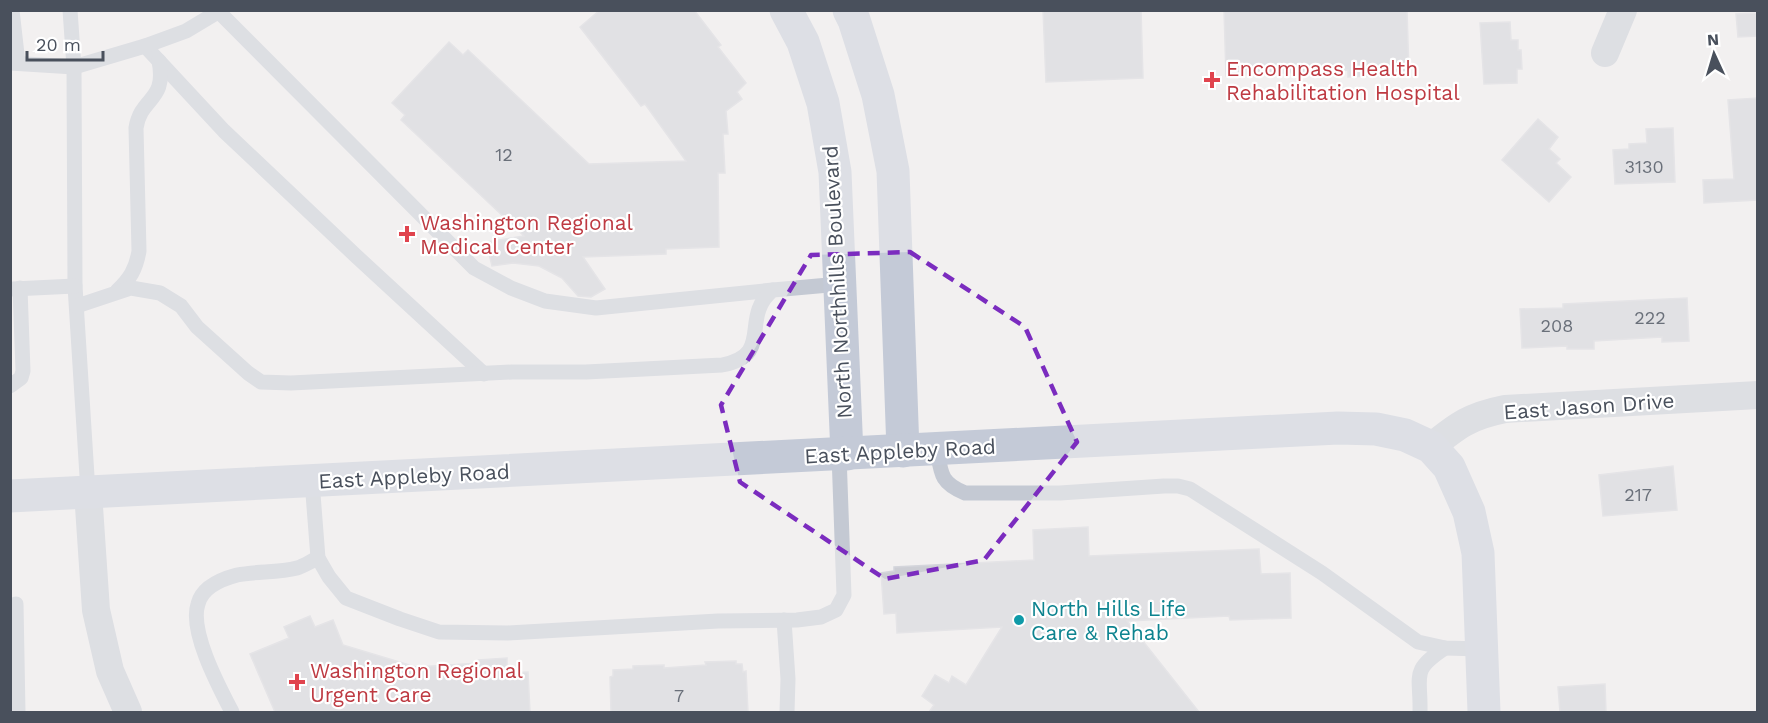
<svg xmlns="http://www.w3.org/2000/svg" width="1768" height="723" font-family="'Work Sans',sans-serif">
<rect width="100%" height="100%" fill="#f2f0f0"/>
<!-- building -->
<g fill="#cdced4" stroke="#d4d5db" stroke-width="1.5">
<polygon points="600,10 694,10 721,45 718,47 746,83 737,92 742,99 726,111 728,134 723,134 725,173 718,173 719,247 666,249 666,254 583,257 605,289 591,297 578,296 562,278 539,266 513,263 492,266 486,242 524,236 401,120 405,115 392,103 449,42 463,55 468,50 589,164 686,161 645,104 641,106 580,27"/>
<polygon points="1043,10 1141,10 1143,78 1046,82"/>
<polygon points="1224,10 1407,10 1409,74 1348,77 1348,70 1226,76"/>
<polygon points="1758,13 1758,36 1738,37 1736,14"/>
<polygon points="1510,22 1511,40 1518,40 1518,50 1521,50 1522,69 1517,69 1517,83 1484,84 1480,23"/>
<polygon points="1758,98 1758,200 1704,203 1703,180 1734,179 1728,100"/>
<polygon points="1538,119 1558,137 1549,149 1560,159 1556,163 1571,177 1549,202 1502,160"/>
<polygon points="1673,128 1675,182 1615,184 1613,150 1629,149 1629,144 1647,143 1646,129"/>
<polygon points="1687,298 1689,341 1662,342 1662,337 1594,341 1594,349 1567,349 1567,346 1522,348 1520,309 1563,308 1563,304"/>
<polygon points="1673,466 1677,510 1603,516 1599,475"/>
<polygon points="1088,527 1089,556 1259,549 1261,574 1290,573 1291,618 1230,620 1229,616 1127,621 1199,712 929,712 934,705 922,696 935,675 949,683 952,676 966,685 1002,627 897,633 896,613 884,614 881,573 894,571 894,567 1034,560 1033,530"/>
<polygon points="310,616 315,627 333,620 343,645 416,667 480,663 479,660 507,658 507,673 528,672 530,712 275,712 250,654 289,638 284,627"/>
<polygon points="736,661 736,664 742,664 743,672 746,671 748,712 611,712 610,677 613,676 613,670 633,669 633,666 664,665 664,668 706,665 705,662"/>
<polygon points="1605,684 1606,712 1560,712 1558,687"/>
</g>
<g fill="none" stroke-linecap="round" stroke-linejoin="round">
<!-- lane -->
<g stroke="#c4c9d3" stroke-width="15">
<polyline points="12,10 18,63"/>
<polyline points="70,10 74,67 75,286 88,492"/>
<polyline points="219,12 474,268 511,288 545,301 596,308 773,290"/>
<polyline points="145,46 224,131 355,255 484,374"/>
<polyline points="10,63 74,67 145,46 186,31 221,10"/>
<polyline points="13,289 75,286"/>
<path d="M 117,291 C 130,279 136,269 139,251 L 136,128 C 141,96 167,102 159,61"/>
<path d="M 77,306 L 131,288 L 160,293 L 181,306 L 197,327 L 248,373 L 261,382 L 291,383 L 512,372 L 586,372 L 722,365 C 775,355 739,317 773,290 L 840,284"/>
<polyline points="10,386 21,378 23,371 20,288"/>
<path d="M 937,449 C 941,473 940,483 965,493 L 1060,493 L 1164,486 L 1178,486 L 1190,489 L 1322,573 L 1418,642 L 1445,648 L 1482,649"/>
<polyline points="312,481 318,558 329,577 346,598 400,619 439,632 508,633 718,621 797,620 821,617 836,610 844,595 839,454"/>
<polyline points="16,604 18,712"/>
<polyline points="784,620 788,679 787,712"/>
<path d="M 232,712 C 219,687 189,631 198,604 C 202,587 222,579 237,575 C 257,571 278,573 297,568 C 304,566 311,561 318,558"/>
<path d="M 1420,712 C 1421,675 1410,671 1445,648"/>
</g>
<!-- street -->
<g stroke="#c4c9d3" stroke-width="28">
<polyline points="1605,53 1623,10"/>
<path d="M 1431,447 C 1458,425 1470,416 1505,409 L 1758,395"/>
<polyline points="88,492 96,610 110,671 128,712"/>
</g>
<!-- secondary -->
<g stroke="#c4cad7" stroke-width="33">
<polyline points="786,10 803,42 823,103 835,172 847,454"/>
<polyline points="849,10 854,20 878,95 893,171 903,451"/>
<polyline points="10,496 1338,428 1376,429 1405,435 1431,447 1449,467 1469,512 1478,553 1484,712"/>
</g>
</g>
<!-- marked area -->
<path d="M0 0H1768V723H0ZM 910,252 L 1025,327 L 1077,442 L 984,560 L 885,579 L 740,482 L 721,405 L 811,255 Z" fill="#f2f0f0" fill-opacity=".55" fill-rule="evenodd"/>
<path fill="none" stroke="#7b2cbf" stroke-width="4.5" stroke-dasharray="12 8" stroke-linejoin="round" d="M 910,252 L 1025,327 L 1077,442 L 984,560 L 885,579 L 740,482 L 721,405 L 811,255 Z"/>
<!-- markers -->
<g fill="#e0444e" stroke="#fff" stroke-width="2">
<path d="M1209 71h6v6h6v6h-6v6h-6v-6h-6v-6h6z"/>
<path d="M404 225h6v6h6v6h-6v6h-6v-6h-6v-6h6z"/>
<path d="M294 673h6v6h6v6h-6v6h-6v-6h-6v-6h6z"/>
</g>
<circle fill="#0f9aa8" stroke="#fff" stroke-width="2" cx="1019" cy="620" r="6"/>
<g text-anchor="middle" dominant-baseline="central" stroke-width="4.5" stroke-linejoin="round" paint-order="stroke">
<!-- number labels -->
<g font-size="18" fill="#6a707a">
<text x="504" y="154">12</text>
<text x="1644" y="166">3130</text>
<text x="1650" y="317">222</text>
<text x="1557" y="325">208</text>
<text x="1638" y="494">217</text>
<text x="679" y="695">7</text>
</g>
<!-- health labels -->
<g font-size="21" fill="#be3a42" stroke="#fff" text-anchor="start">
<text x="1226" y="68">Encompass Health<tspan x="1226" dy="24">Rehabilitation Hospital</tspan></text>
<text x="420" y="222">Washington Regional<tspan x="420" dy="24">Medical Center</tspan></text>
<text x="310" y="670">Washington Regional<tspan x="310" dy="24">Urgent Care</tspan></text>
</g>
<!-- street labels -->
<g font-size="21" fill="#49505c" stroke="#fff">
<text transform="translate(837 282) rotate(-93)">North Northhills Boulevard</text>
<text transform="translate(1589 406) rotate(-4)">East Jason Drive</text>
<text transform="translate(900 451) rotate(-3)">East Appleby Road</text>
<text transform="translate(414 476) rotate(-3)">East Appleby Road</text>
</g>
<!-- culture labels -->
<g font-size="21" fill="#0d838f" stroke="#fff" text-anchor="start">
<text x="1031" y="608">North Hills Life<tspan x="1031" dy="24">Care &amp; Rehab</tspan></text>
</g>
</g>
<!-- border -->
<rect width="1768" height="723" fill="none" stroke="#49505c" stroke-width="24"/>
<!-- north arrow -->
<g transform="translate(1714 54) rotate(356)" stroke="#ffffff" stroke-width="4.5" paint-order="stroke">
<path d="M0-4.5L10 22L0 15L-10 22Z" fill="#49505c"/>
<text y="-9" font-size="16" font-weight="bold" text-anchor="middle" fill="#49505c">N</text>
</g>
<!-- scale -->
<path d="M27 51v9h76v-9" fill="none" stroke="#49505c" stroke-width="3"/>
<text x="36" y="51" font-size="18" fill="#49505c" stroke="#ffffff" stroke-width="4.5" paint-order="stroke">20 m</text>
</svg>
